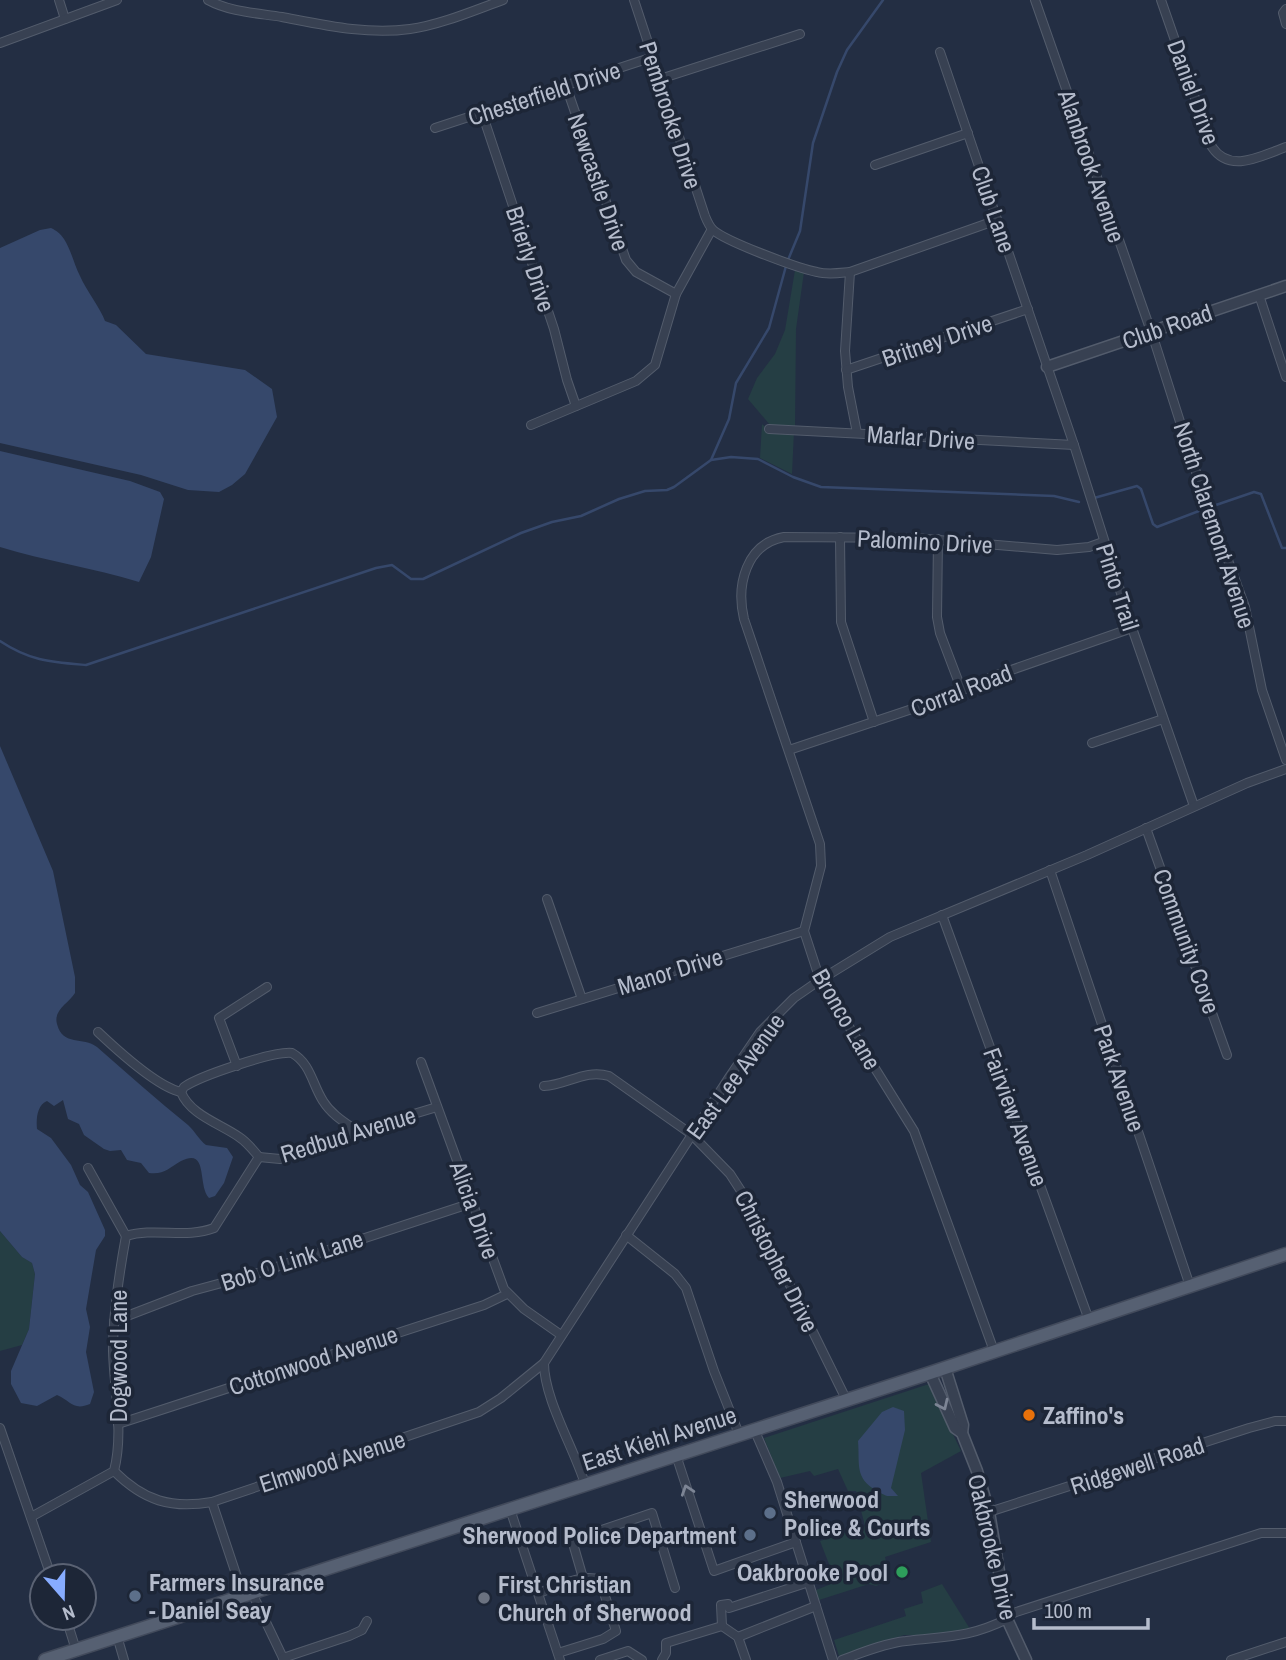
<svg xmlns="http://www.w3.org/2000/svg" width="1286" height="1660" font-family="'Archivo Narrow',sans-serif">
<rect width="100%" height="100%" fill="#232e43"/>
<!-- green -->
<g fill="#253e44">
<polygon points="795,270 804,272 796,329 795,426 770,425 748,399 757,378 775,354 785,330"/>
<polygon points="762,424 770,431 794,431 792,474 760,458"/>
<polygon points="0,1231 22,1257 32,1263 35,1274 29,1329 22,1345 0,1351"/>
<polygon points="929,1384 961,1451 921,1473 931,1542 885,1557 890,1580 876,1586 869,1584 819,1600 816,1590 836,1582 820,1541 865,1526 856,1491 848,1491 838,1469 814,1476 810,1471 780,1478 764,1438"/>
<polygon points="942,1584 970,1629 938,1635 904,1635 839,1656 834,1640 906,1616 904,1609 923,1603 921,1592"/>
</g>
<!-- water -->
<g fill="#36486b">
<path d="M 51,228 C 57,231 60,233 64,239 C 71,250 74,264 80,276 C 86,290 101,309 105,321 L 116,325 L 146,354 L 245,370 L 272,389 L 277,417 L 245,474 L 232,485 L 219,492 L 188,490 L 141,475 L 0,443 L 0,248 L 40,230 Z"/>
<path d="M 0,451 L 130,481 L 160,492 L 164,499 L 151,557 L 139,582 C 93,568 46,561 0,547 Z"/>
<path d="M 0,746 L 53,871 L 75,977 L 75,993 C 69,1003 53,1010 57,1024 C 63,1047 83,1036 97,1047 C 127,1073 157,1100 188,1125 C 195,1131 199,1140 206,1145 L 227,1148 L 233,1157 L 224,1183 L 215,1196 L 209,1198 C 197,1185 209,1147 181,1161 C 169,1168 164,1175 149,1173 L 141,1163 L 127,1160 L 121,1150 L 110,1151 L 104,1149 L 84,1135 L 79,1124 L 68,1119 L 63,1100 L 54,1106 L 47,1101 C 37,1105 36,1119 37,1129 L 51,1138 L 71,1165 L 80,1185 L 88,1192 L 105,1230 L 105,1236 L 96,1250 L 86,1309 L 90,1327 L 86,1352 L 94,1392 L 90,1404 C 73,1411 71,1401 57,1395 L 37,1406 L 21,1403 L 11,1384 L 11,1371 L 29,1329 L 35,1274 L 32,1263 L 22,1257 L 0,1231 Z"/>
<path d="M 893,1407 L 904,1411 L 905,1430 L 891,1488 L 898,1496 C 885,1496 888,1497 877,1491 C 854,1478 860,1464 858,1441 L 882,1412 Z"/>
</g>
<g fill="none" stroke-linecap="round" stroke-linejoin="round">
<!-- stream -->
<g stroke="#36486b" stroke-width="2.5">
<polyline points="788,260 800,231 813,143 837,72 847,50 883,0"/>
<polyline points="711,460 731,457 758,459 793,477 821,487 1054,496 1079,502"/>
<polyline points="1094,498 1137,486 1141,489 1153,524 1157,527 1204,509"/>
<polyline points="1216,505 1254,492 1261,494 1282,548 1286,548"/>
<path d="M 0,641 C 30,661 51,662 86,665 L 376,568 L 392,565 L 411,579 L 423,579 L 521,533 L 552,522 L 581,516 L 619,499 L 645,491 L 667,490 L 674,487 L 711,460 L 729,419 L 736,383 L 769,328 L 786,266"/>
</g>
<!-- minor casing -->
<g stroke="#535c6c" stroke-width="10">
<g id="minor">
<polyline points="59,0 65,19"/>
<path d="M 208,0 C 230,12 257,13 282,17 C 324,25 367,35 410,29 C 440,25 475,10 503,0"/>
<path d="M 634,0 L 705,216 C 707,221 710,227 713,230 C 727,242 797,268 817,272 C 828,275 839,273 850,272 L 997,220"/>
<polyline points="1035,0 1154,340 1196,472 1245,607 1262,690 1286,760"/>
<path d="M 1161,0 L 1212,147 C 1230,174 1261,156 1286,147"/>
<polyline points="1286,9 1283,13 1286,24"/>
<polyline points="0,43 117,0"/>
<polyline points="940,52 1074,445 1132,628 1194,806"/>
<polyline points="660,79 800,34"/>
<polyline points="566,86 626,260 636,272 676,294"/>
<polyline points="482,113 554,329 567,380 576,406"/>
<polyline points="435,128 653,57"/>
<polyline points="875,165 968,133"/>
<polyline points="850,272 845,351 848,387 857,433"/>
<polyline points="1259,295 1286,377"/>
<polyline points="846,370 1028,309"/>
<polyline points="531,425 636,381 655,365 676,294 712,229"/>
<polyline points="769,429 1074,445"/>
<polyline points="840,537 841,622 874,722"/>
<polyline points="938,539 937,617 940,633 962,691"/>
<polyline points="1092,743 1163,719"/>
<polyline points="789,750 909,710 947,697 994,676 1132,628"/>
<polyline points="1146,828 1227,1055"/>
<polyline points="1050,870 1190,1286"/>
<polyline points="547,899 582,999"/>
<polyline points="942,915 1089,1320"/>
<polyline points="537,1013 804,931"/>
<path d="M 98,1032 C 116,1049 158,1087 181,1092"/>
<polyline points="421,1062 504,1289 524,1309 561,1335"/>
<polyline points="237,1066 219,1018 267,987"/>
<path d="M 544,1086 C 567,1085 585,1069 609,1076 L 691,1134 L 730,1174 L 752,1208 L 846,1399"/>
<path d="M 259,1157 C 253,1150 247,1142 239,1137 C 221,1124 190,1115 181,1092 L 184,1087 C 200,1076 273,1051 292,1053 C 311,1064 312,1084 323,1101 C 331,1114 344,1122 357,1131"/>
<polyline points="259,1157 280,1159 357,1131 437,1107"/>
<polyline points="88,1168 126,1236"/>
<polyline points="626,1235 675,1274 686,1288 714,1371 739,1434"/>
<polyline points="114,1321 192,1291 255,1274 472,1203"/>
<path d="M 994,1351 L 914,1131 L 820,980 L 804,931 L 821,866 L 820,844 L 744,619 C 736,585 746,544 784,537 L 915,538 L 1057,550 L 1089,547 L 1103,542"/>
<polyline points="118,1424 484,1305 507,1294"/>
<polyline points="0,1428 51,1576"/>
<polyline points="754,1429 777,1482 833,1660"/>
<polyline points="676,1455 714,1571 796,1542"/>
<path d="M 114,1471 C 144,1501 171,1509 212,1502 L 479,1412 L 501,1398 L 544,1363"/>
<path d="M 585,1484 C 574,1448 544,1399 544,1363 L 730,1076 L 760,1032 L 794,998 L 820,980 L 890,937 L 1087,855 L 1247,783 L 1286,769"/>
<polyline points="212,1502 243,1595"/>
<polyline points="510,1509 560,1660"/>
<polyline points="989,1512 1249,1428 1275,1421 1286,1421"/>
<path d="M 31,1517 L 114,1471 C 124,1432 114,1390 113,1351 C 113,1312 119,1274 126,1236 C 155,1227 186,1239 214,1228 L 259,1157"/>
<polyline points="583,1578 572,1540 652,1513 675,1588"/>
<polyline points="252,1593 284,1660"/>
<path d="M 539,1593 C 556,1587 582,1573 600,1580 L 616,1631 L 603,1639 L 558,1653"/>
<polyline points="1007,1615 1261,1533 1286,1533"/>
<polyline points="66,1618 76,1650"/>
<polyline points="722,1626 738,1637 746,1660"/>
<polyline points="117,1636 124,1660"/>
<polyline points="738,1637 816,1606"/>
<polyline points="283,1658 349,1636 362,1630 367,1621"/>
<polyline points="600,1660 628,1651 642,1660"/>
<polyline points="662,1660 666,1653 666,1643 722,1626 721,1605 728,1604 729,1608 809,1582"/>
<path d="M 842,1660 C 861,1653 885,1643 906,1641 C 946,1636 969,1638 1007,1619"/>
<polyline points="1231,1660 1286,1642"/>
</g>
</g>
<!-- tertiary casing -->
<g stroke="#535c6c" stroke-width="13">
<g id="tertiary">
<polyline points="1047,367 1286,286"/>
<polyline points="945,1368 963,1425 962,1433"/>
<polyline points="930,1373 955,1428 962,1433 977,1471 989,1512 1007,1619 1026,1660"/>
</g>
</g>
<!-- primary casing -->
<g stroke="#424a5b" stroke-width="15">
<polyline id="primary" points="45,1660 930,1373 1286,1254"/>
</g>
<!-- minor -->
<use href="#minor" stroke="#384152" stroke-width="8"/>
<!-- tertiary -->
<use href="#tertiary" stroke="#384152" stroke-width="10"/>
<!-- primary -->
<use href="#primary" stroke="#566072" stroke-width="12"/>
</g>
<!-- one-way arrows -->
<defs><path id="oneway-chevron" d="M-2-3.5L2.5 0L-2 3.5" fill="none" stroke-width="1.6" stroke-linecap="round" stroke-linejoin="round" transform="scale(1.75)"/></defs>
<g stroke="#7d8595">
<use href="#oneway-chevron" transform="translate(943 1405) rotate(65)"/>
<use href="#oneway-chevron" transform="translate(687 1490) rotate(-108)"/>
</g>
<!-- markers -->
<circle fill="#e8710a" stroke="#1d2637" stroke-width="2.5" cx="1029" cy="1415" r="7"/>
<g fill="#5c6f8a" stroke="#1d2637" stroke-width="2.5">
<circle cx="770" cy="1513" r="7"/>
<circle cx="750" cy="1535" r="7"/>
<circle cx="135" cy="1596" r="7"/>
</g>
<circle fill="#2e9e5b" stroke="#1d2637" stroke-width="2.5" cx="902" cy="1572" r="7"/>
<circle fill="#6b7280" stroke="#1d2637" stroke-width="2.5" cx="484" cy="1598" r="7"/>
<g text-anchor="middle" dominant-baseline="central" stroke-width="7" stroke-linejoin="round" paint-order="stroke">
<!-- street labels -->
<g font-size="24" fill="#b5bccc" stroke="#1d2637">
<text transform="translate(1194 92) rotate(70)">Daniel Drive</text>
<text transform="translate(544 93) rotate(-18)">Chesterfield Drive</text>
<text transform="translate(671 115) rotate(72)">Pembrooke Drive</text>
<text transform="translate(1092 166) rotate(71)">Alanbrook Avenue</text>
<text transform="translate(599 182) rotate(71)">Newcastle Drive</text>
<text transform="translate(994 209) rotate(71)">Club Lane</text>
<text transform="translate(531 259) rotate(72)">Brierly Drive</text>
<text transform="translate(1167 326) rotate(-19)">Club Road</text>
<text transform="translate(937 340) rotate(-19)">Britney Drive</text>
<text transform="translate(921 437) rotate(4)">Marlar Drive</text>
<text transform="translate(1215 525) rotate(72)">North Claremont Avenue</text>
<text transform="translate(925 541) rotate(3)">Palomino Drive</text>
<text transform="translate(1118 587) rotate(72)">Pinto Trail</text>
<text transform="translate(961 690) rotate(-21)">Corral Road</text>
<text transform="translate(1187 941) rotate(70)">Community Cove</text>
<text transform="translate(670 971) rotate(-17)">Manor Drive</text>
<text transform="translate(847 1019) rotate(60)">Bronco Lane</text>
<text transform="translate(735 1076) rotate(-54)">East Lee Avenue</text>
<text transform="translate(1120 1078) rotate(71)">Park Avenue</text>
<text transform="translate(1016 1117) rotate(70)">Fairview Avenue</text>
<text transform="translate(348 1134) rotate(-17)">Redbud Avenue</text>
<text transform="translate(475 1210) rotate(70)">Alicia Drive</text>
<text transform="translate(292 1260) rotate(-18)">Bob O Link Lane</text>
<text transform="translate(777 1261) rotate(63)">Christopher Drive</text>
<text transform="translate(118 1356) rotate(-90)">Dogwood Lane</text>
<text transform="translate(313 1360) rotate(-18)">Cottonwood Avenue</text>
<text transform="translate(659 1438) rotate(-18)">East Kiehl Avenue</text>
<text transform="translate(332 1461) rotate(-18)">Elmwood Avenue</text>
<text transform="translate(1137 1465) rotate(-18)">Ridgewell Road</text>
<text transform="translate(993 1547) rotate(77)">Oakbrooke Drive</text>
</g>
<!-- poi labels -->
<g font-size="24" font-weight="bold" fill="#b5bccc" stroke="#1d2637" text-anchor="start">
<text x="1043" y="1415">Zaffino's</text>
<text x="784" y="1499">Sherwood<tspan x="784" dy="28">Police &amp; Courts</tspan></text>
<text x="736" y="1535" text-anchor="end">Sherwood Police Department</text>
<text x="888" y="1572" text-anchor="end">Oakbrooke Pool</text>
<text x="149" y="1582">Farmers Insurance<tspan x="149" dy="28">- Daniel Seay</tspan></text>
<text x="498" y="1584">First Christian<tspan x="498" dy="28">Church of Sherwood</tspan></text>
</g>
</g>
<!-- north arrow -->
<g transform="translate(63 1597) rotate(160)"><circle r="33" fill="#1d2637" stroke="#5a6273" stroke-width="2"/>
<path d="M0-5L12 26L0 18L-12 26Z" fill="#87acff"/>
<text y="-10" font-size="19" font-weight="bold" text-anchor="middle" fill="#b5bccc">N</text>
</g>
<!-- scale -->
<path d="M1034 1618v10h114v-10" fill="none" stroke="#b5bccc" stroke-width="3.5"/>
<text x="1044" y="1618" font-size="21" fill="#b5bccc" stroke="#1d2637" stroke-width="5" paint-order="stroke">100 m</text>
</svg>
